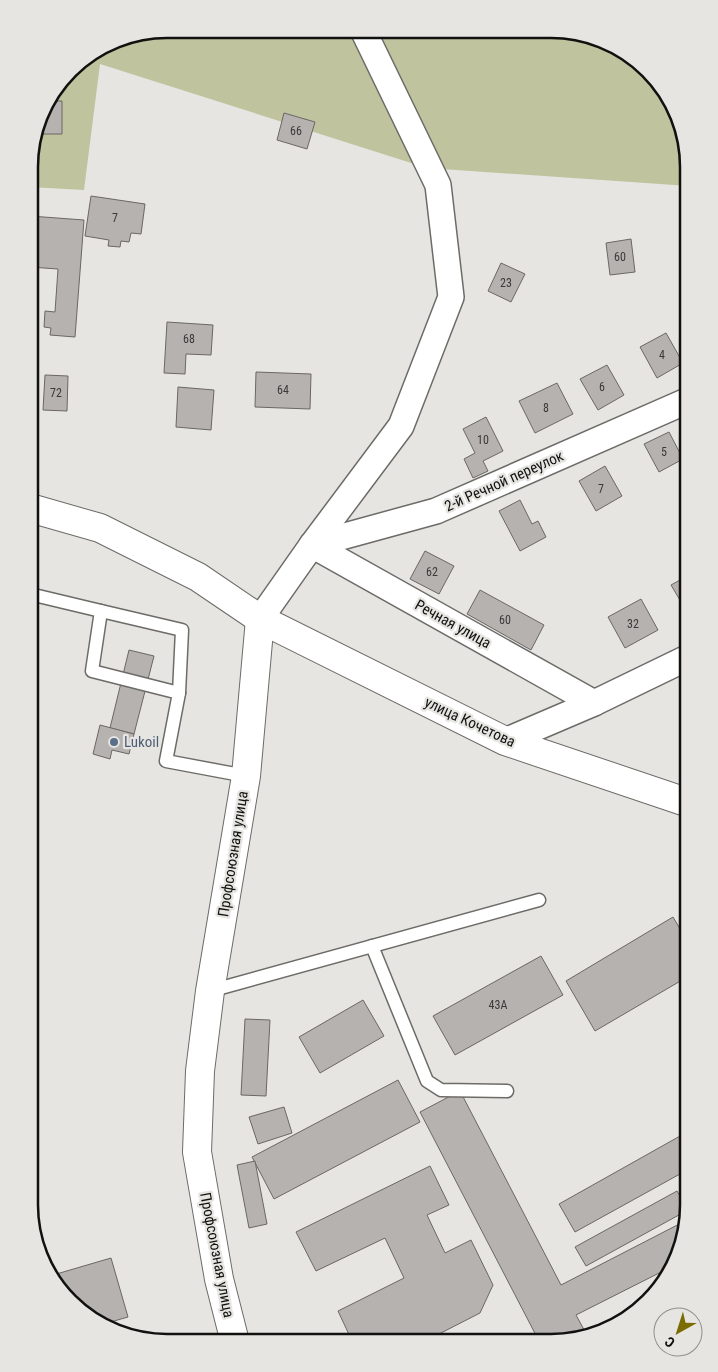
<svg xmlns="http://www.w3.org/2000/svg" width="718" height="1372" font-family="'Roboto Condensed',sans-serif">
<rect width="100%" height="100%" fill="#e6e5e1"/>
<!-- green -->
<polygon fill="#bfc39e" points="166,29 578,31 643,63 682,122 689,166 689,186 427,168 100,64 84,190 30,187 30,148 43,105 75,63 114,39"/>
<!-- building -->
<g fill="#b5b2af" stroke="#6a6765">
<polygon points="46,101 62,101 62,134 41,134 41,111 43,105"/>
<polygon points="284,113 315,122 307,149 277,140"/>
<polygon points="91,196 145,204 141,234 131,233 129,242 121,241 120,247 108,246 109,240 85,236"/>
<polygon points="30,216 84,220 75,337 50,335 51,328 44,327 45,311 55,312 58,269 30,267"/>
<polygon points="631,239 635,272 610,275 606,243"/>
<polygon points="501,263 525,274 511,302 488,291"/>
<polygon points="167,322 213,325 211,355 186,354 185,374 164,373"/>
<polygon points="666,333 683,363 657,378 640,347"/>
<polygon points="607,365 624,395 598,410 580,379"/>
<polygon points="256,372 311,374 310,409 255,407"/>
<polygon points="45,375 68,376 67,411 43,410"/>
<polygon points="557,383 573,414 535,433 519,401"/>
<polygon points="178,387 214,390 211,430 176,427"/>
<polygon points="486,417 503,451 483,461 488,471 473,478 464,459 475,453 463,429"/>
<polygon points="669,432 683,459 659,472 644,444"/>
<polygon points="605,466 622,496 596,511 579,481"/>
<polygon points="520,500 532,524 538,521 546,537 520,551 499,511"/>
<polygon points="425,551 454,566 439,594 410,579"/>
<polygon points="689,575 689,611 687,612 671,585"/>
<polygon points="480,590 544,625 531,650 467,614"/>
<polygon points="641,599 658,630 625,648 608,617"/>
<polygon points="129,650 154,656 134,734 110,728"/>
<polygon points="100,725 134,734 129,754 112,750 110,759 93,754"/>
<polygon points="673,917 689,944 689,976 595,1031 566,981"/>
<polygon points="541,956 563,995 455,1055 433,1016"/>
<polygon points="363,1000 384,1036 320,1073 299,1037"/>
<polygon points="245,1019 270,1020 266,1096 241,1095"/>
<polygon points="398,1080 420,1122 274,1199 252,1157"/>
<polygon points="460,1091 561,1285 687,1220 669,1268 576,1315 588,1337 552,1343 540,1343 420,1112"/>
<polygon points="284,1107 292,1133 258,1144 249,1117"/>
<polygon points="689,1131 689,1169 575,1232 559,1204"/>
<polygon points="255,1161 267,1224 249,1228 237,1165"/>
<polygon points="430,1166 449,1205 427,1215 445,1253 471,1240 493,1285 480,1313 439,1334 443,1343 401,1343 397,1336 384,1343 353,1343 338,1311 404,1278 385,1238 316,1271 296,1232"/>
<polygon points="677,1191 688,1210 586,1266 575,1247"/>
<polygon points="111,1258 128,1317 107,1323 76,1309 53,1275"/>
</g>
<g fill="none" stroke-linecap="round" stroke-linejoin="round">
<!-- service casing -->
<g stroke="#6c6b67" stroke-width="15">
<g id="service">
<polyline points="29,587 34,595 101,611 92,671 179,693 166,761 246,776"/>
<polyline points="101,611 182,630 179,693"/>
<polyline points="372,946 427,1081 441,1090 507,1091"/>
<polyline points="210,991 539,900"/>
</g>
</g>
<!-- minor casing -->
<g stroke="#6c6b67" stroke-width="28">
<g id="minor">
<polyline points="312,545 594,703 689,657"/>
<polyline points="312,545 436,511 689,400"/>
<polyline points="260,619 312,545 401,426 451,297 438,185 363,30"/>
<polyline points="505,741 594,703"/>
</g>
</g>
<!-- secondary casing -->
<g stroke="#6c6b67" stroke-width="30">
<polyline id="secondary" points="235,1342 219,1279 197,1152 200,1071 210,991 246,776 260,619"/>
</g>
<!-- primary casing -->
<g stroke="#6c6b67" stroke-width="30">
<polyline id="primary" points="30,508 100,528 198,577 260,619 505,741 689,803"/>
</g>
<!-- service -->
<use href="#service" stroke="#fff" stroke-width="12"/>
<!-- minor -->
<use href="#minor" stroke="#fff" stroke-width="25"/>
<!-- secondary -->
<use href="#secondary" stroke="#fff" stroke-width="28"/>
<!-- primary -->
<use href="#primary" stroke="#fff" stroke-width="28"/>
</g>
<!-- markers -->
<circle fill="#5c6f8a" stroke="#e6e5e1" stroke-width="2" cx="114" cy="742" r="5"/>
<g text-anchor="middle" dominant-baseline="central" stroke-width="4.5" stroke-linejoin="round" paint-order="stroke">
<!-- number labels -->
<g font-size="12" fill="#3a3937">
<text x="296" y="131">66</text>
<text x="115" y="218">7</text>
<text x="620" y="257">60</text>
<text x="506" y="283">23</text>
<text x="189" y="339">68</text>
<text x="662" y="355">4</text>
<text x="602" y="387">6</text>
<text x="283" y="390">64</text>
<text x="56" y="393">72</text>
<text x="546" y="408">8</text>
<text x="483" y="440">10</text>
<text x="664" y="452">5</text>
<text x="601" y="489">7</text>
<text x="432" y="572">62</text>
<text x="505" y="620">60</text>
<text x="633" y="624">32</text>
<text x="498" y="1005">43А</text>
</g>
<!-- street labels -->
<g font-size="15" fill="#11110f" stroke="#e6e5e1">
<text transform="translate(504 481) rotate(-24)">2-й Речной переулок</text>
<text transform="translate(453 624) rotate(29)">Речная улица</text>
<text transform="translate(470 722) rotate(25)">улица Кочетова</text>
<text transform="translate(233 854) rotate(-81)">Профсоюзная улица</text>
<text transform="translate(217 1255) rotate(79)">Профсоюзная улица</text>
</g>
<!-- service labels -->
<g font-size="15" fill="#4e5e75" stroke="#e6e5e1" text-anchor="start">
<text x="124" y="742">Lukoil</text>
</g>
</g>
<!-- crop -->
<path d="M0 0H718V1372H0ZM167 38H551A129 129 0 0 1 680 167V1205A129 129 0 0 1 551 1334H167A129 129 0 0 1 38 1205V167A129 129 0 0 1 167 38Z" fill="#e6e5e1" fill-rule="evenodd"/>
<path fill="none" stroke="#11110f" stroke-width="2.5" d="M167 38H551A129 129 0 0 1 680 167V1205A129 129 0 0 1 551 1334H167A129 129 0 0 1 38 1205V167A129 129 0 0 1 167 38Z"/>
<!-- north arrow -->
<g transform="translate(678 1332) rotate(219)"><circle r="24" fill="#e6e5e1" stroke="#91908d"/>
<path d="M0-4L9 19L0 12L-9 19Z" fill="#7a6b04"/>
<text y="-8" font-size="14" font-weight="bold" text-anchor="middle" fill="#11110f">С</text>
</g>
</svg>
